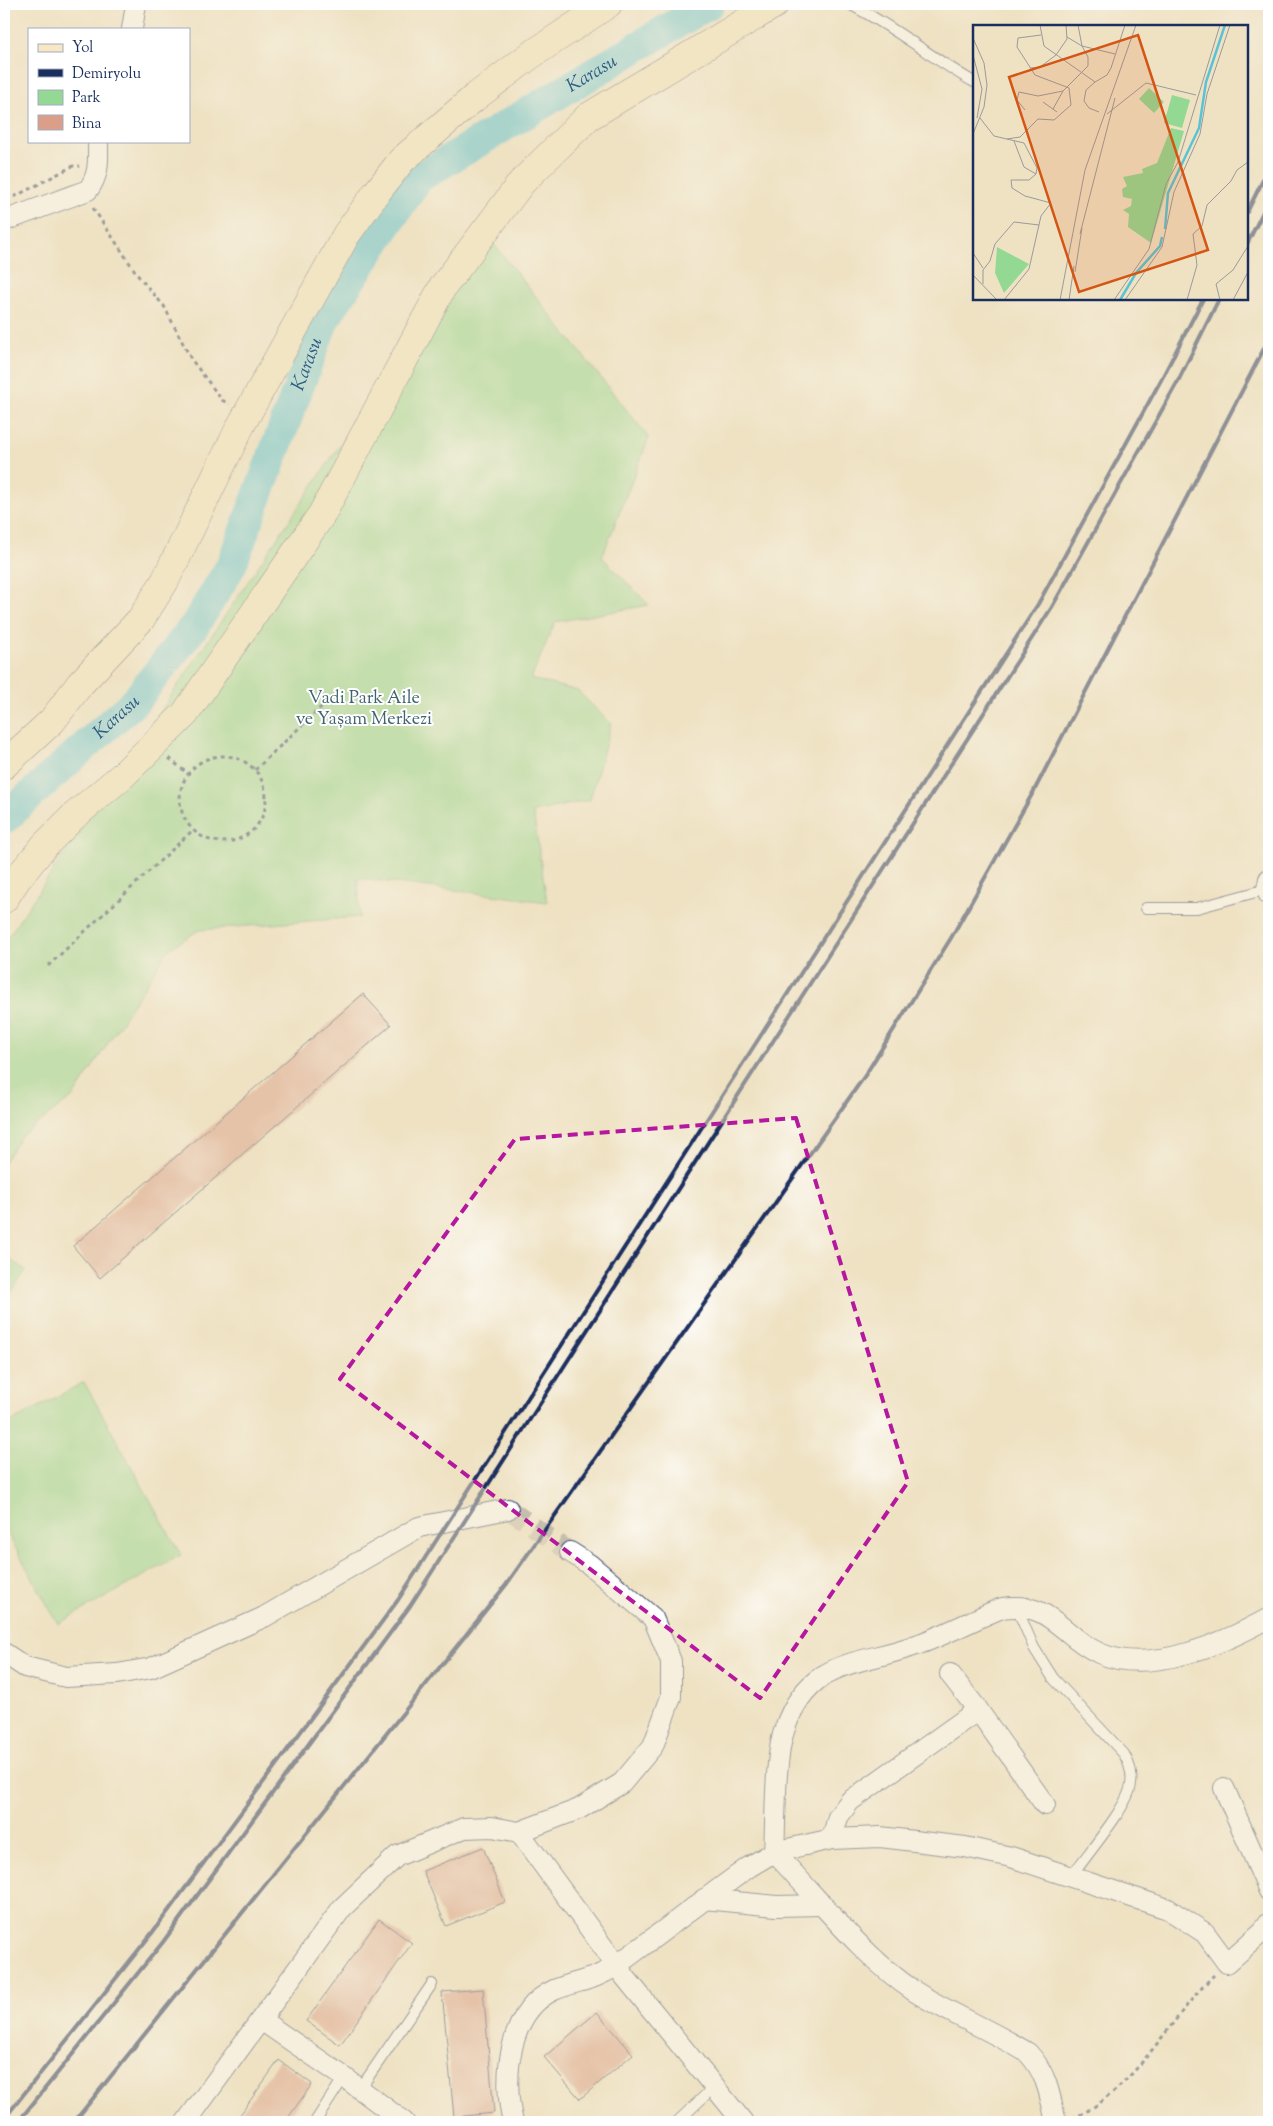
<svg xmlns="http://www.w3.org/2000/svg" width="1273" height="2126" font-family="'Sorts Mill Goudy',serif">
<rect width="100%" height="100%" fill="#fff"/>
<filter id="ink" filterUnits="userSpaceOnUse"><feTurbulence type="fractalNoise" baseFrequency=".02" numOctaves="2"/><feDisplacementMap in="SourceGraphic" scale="10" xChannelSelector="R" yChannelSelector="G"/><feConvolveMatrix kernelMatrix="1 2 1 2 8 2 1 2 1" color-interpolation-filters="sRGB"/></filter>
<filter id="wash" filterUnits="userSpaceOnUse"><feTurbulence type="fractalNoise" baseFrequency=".0096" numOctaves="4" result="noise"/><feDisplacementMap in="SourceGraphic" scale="20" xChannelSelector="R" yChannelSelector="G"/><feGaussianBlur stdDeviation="1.12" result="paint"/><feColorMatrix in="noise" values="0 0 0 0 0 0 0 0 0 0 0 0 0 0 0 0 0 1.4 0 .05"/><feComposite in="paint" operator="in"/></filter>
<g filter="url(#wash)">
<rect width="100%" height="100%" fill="#efe2c3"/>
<!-- green -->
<g fill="#93d993" stroke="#578478">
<polygon points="484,232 649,438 602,557 649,605 555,622 531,679 578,691 611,724 590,800 533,812 547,902 358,878 360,917 199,930 169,949 73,1097 21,1136 4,1162 4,943"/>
<polygon points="4,1256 26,1270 4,1304"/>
<polygon points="84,1382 181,1555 58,1624 4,1527 4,1426"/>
</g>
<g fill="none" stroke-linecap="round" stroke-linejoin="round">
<!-- river -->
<path stroke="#59c3d6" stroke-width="31" id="s1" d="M 4,819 L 135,701 L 195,625 L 231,566 L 324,320 L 418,178 L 709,4"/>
</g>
<g id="blocks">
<!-- building -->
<g fill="#da9e89">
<polygon points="363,994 391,1025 100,1278 73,1246"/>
<polygon points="483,1847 505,1902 446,1926 423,1871"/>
<polygon points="379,1919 412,1943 340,2045 306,2021"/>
<polygon points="483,1989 494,2113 454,2117 442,1992"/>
<polygon points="597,2012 633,2054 580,2099 544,2057"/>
<polygon points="279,2060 312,2084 285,2122 235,2122"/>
</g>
</g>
</g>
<g filter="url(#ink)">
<use href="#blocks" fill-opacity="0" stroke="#3b4a6d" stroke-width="1"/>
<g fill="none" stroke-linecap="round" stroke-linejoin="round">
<!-- street-tunnel -->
<polyline stroke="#c5beaf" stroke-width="20" stroke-dasharray="20 10" stroke-linecap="butt" points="508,1509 570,1552"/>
<!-- lane casing -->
<g stroke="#3b4a6d" stroke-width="12">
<g id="lane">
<path d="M 849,4 C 894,26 931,58 974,82"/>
<polyline points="1146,908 1197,908 1267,889"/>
<path d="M 1016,1606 L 1034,1648 L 1053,1678 L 1124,1754 C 1129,1763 1133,1773 1131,1784 C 1129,1806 1086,1855 1072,1876"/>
<polyline points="360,2089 432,1984"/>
<polyline points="315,2122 344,2077"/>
<polyline points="677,2122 714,2087"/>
</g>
</g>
<!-- street casing -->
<g stroke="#3b4a6d" stroke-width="22">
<g id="street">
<polyline points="132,29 136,4"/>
<path d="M 4,221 L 88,190 C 100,174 98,160 98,141"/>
<polyline points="1269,879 1267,889 1269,895"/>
<polyline points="4,1653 25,1667 66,1677 117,1674 151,1668 264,1617 419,1527 508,1509"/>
<polyline points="950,1674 978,1710 1045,1805"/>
<polyline points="1224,1788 1269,1891"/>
<polyline points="519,1832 579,1809 622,1783 653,1746 671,1697 671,1661 653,1618 589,1564 570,1552"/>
<polyline points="832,1839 838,1817 850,1801 978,1710"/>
<polyline points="704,1899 776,1906 824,1905"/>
<polyline points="261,2020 344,2077 404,2122"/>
<polyline points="186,2122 342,1908 397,1856 464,1828 492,1827 519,1832 625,1977 743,2122"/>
<path d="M 513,2122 C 502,2079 508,2011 554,1990 C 578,1980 594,1981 617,1965 C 661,1933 704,1899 749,1867 L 774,1852 L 832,1839 L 880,1837 L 965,1847 L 1011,1857 L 1168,1909 L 1205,1933 L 1227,1963 L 1263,1931 L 1269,1923"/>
<path d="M 1056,2122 C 1050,2096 1047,2073 1028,2053 C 991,2030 950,2014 914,1991 C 863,1957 817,1897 774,1852 C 776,1818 774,1758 785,1728 C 810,1656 862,1666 919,1644 C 947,1634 974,1619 1002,1608 C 1051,1600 1061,1636 1099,1653 C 1150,1676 1224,1643 1269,1618"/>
</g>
</g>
<!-- secondary casing -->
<g stroke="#3b4a6d" stroke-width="29">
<g id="secondary">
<polyline points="4,765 52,721 80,684 141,619 165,581 240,427 346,235 377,192 402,160 474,98 531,55 608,4"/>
<polyline points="4,899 17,879 45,845 74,816 123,775 185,714 322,514 442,288 522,182 588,117 775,4"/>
</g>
</g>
<!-- path -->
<g stroke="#3b4a6d" stroke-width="3" stroke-dasharray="4 4" stroke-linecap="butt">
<polyline points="14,197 73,166 80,166"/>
<polyline points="93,208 139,277 164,306 191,359 222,400 229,404"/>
<circle cx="223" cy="799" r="43"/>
<polyline points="169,758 188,774"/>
<polyline points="255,770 340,689"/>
<polyline points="48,966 193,830"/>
<path d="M 1072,2118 C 1130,2097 1169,2019 1214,1975"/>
</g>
<!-- lane -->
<use href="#lane" stroke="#fff" stroke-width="10"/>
<!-- street -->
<use href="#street" stroke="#fff" stroke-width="20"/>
<!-- secondary -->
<use href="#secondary" stroke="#f7e8c3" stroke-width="28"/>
<!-- rail -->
<g stroke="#1b2f5e" stroke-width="4">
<polyline points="1247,212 1269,168"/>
<polyline points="1247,244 1269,200"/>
<polyline points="4,2119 152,1933 398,1600 1038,604 1161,380 1203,299"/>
<polyline points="18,2122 163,1942 410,1606 1052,607 1177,383 1219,299"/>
<polyline points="74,2122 506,1585 864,1077 951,938 1035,789 1269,339"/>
</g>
</g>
</g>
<!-- marked area -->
<path d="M0 0H1273V2126H0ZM 796,1118 L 908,1482 L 760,1698 L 340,1379 L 515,1139 Z" fill="#efe2c3" fill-opacity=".55" fill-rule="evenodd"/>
<path fill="none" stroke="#b5179e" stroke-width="4" stroke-dasharray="10 6" stroke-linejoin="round" d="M 796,1118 L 908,1482 L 760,1698 L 340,1379 L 515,1139 Z"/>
<g text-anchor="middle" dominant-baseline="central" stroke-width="4" stroke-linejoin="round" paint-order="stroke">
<!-- park labels -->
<g font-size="18" fill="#3f626e" stroke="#fff">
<text x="364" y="699">Vadi Park Aile<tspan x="364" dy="21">ve Yaşam Merkezi</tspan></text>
</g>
<!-- water labels -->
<g font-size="19" font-style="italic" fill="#2e5b82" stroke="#fff">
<text stroke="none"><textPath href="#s1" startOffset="978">Karasu</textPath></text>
<text stroke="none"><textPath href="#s1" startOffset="558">Karasu</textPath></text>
<text stroke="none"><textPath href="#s1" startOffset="152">Karasu</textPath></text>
</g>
</g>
<!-- overview -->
<g transform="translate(973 25)">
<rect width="275" height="275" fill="#efe2c3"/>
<path d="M 176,63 L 191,77 L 181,88 L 166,74 ZM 199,70 L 217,75 L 209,103 L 191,98 ZM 198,103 L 211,106 L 178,218 L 155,202 L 156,189 L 150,185 L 158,181 L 159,174 L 150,172 L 149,164 L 154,161 L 150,152 L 170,148 L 169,144 L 184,138 ZM 24,222 L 56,239 L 31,268 L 22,248 Z" fill="#93d993"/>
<path fill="none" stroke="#59c3d6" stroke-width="2.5" d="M 192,204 L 195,168 L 226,103 L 233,57 L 252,0M 147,275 L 163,248 L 187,221 L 189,212"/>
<path fill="none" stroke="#9a9a9b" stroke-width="1" d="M 67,0 L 71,21 L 122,57 L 134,50 L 138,43 L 152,0M 105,0 L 109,21 L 142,29M 0,13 L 11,38 L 14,60 L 11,82 L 0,109M 0,30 L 9,64 L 4,93M 57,43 L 67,42 L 83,30 L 94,14 L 93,0M 122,57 L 113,65 L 111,76 L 116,83 L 126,87M 70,77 L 84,87M 80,84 L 90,66M 52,85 L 44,75 L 46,67 L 65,71 L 90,66 L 115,41 L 115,32 L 109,21 L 94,12M 134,89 L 173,58 L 223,70M 7,93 L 21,111 L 51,118 L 64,143 L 63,149 L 56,155 L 38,155 L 39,163 L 52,171 L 78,178 L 68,191 L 56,244 L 31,275M 34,114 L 47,112 L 65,94 L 81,95 L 98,80 L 96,63 L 62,50 L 44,22 L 45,13 L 68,10M 41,116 L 51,142 L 63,149M 107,209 L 142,73M 0,228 L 10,243M 102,247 L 109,203M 0,250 L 24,275M 10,259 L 10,245 L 17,236 L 22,219 L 41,197 L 66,200M 87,275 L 112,145 L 163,0M 96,275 L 101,241M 141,275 L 176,224 L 193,159 L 205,137 L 247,0M 152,275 L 189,222 L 201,167 L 227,109 L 234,69 L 257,0M 214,275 L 224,240 L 220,209 L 229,201 L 234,180 L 258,156 L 264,145 L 275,137M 247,275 L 243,259 L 260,245 L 275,221M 260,275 L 275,247"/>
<path fill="#d45514" fill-opacity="0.15" stroke="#d45514" stroke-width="2.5" d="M 165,10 L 235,225 L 106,267 L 36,52 Z"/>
<rect width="275" height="275" fill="none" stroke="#1b2f5e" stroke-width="2.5"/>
</g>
<!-- margin -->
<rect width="1273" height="2126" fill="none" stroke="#fff" stroke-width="20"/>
<!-- legend -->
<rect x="28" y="28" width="162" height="115" fill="#ffffff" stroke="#a4acbf"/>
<rect x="38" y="44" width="25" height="8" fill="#f7e8c3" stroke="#a4acbf"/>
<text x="72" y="52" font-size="15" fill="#1b2f5e">Yol</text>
<rect x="38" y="69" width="25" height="8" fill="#1b2f5e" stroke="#a4acbf"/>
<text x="72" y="78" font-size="15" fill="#1b2f5e">Demiryolu</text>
<rect x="38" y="90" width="25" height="15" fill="#93d993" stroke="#a4acbf"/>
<text x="72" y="102" font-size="15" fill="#1b2f5e">Park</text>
<rect x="38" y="115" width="25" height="15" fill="#da9e89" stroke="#a4acbf"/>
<text x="72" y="128" font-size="15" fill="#1b2f5e">Bina</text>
</svg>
